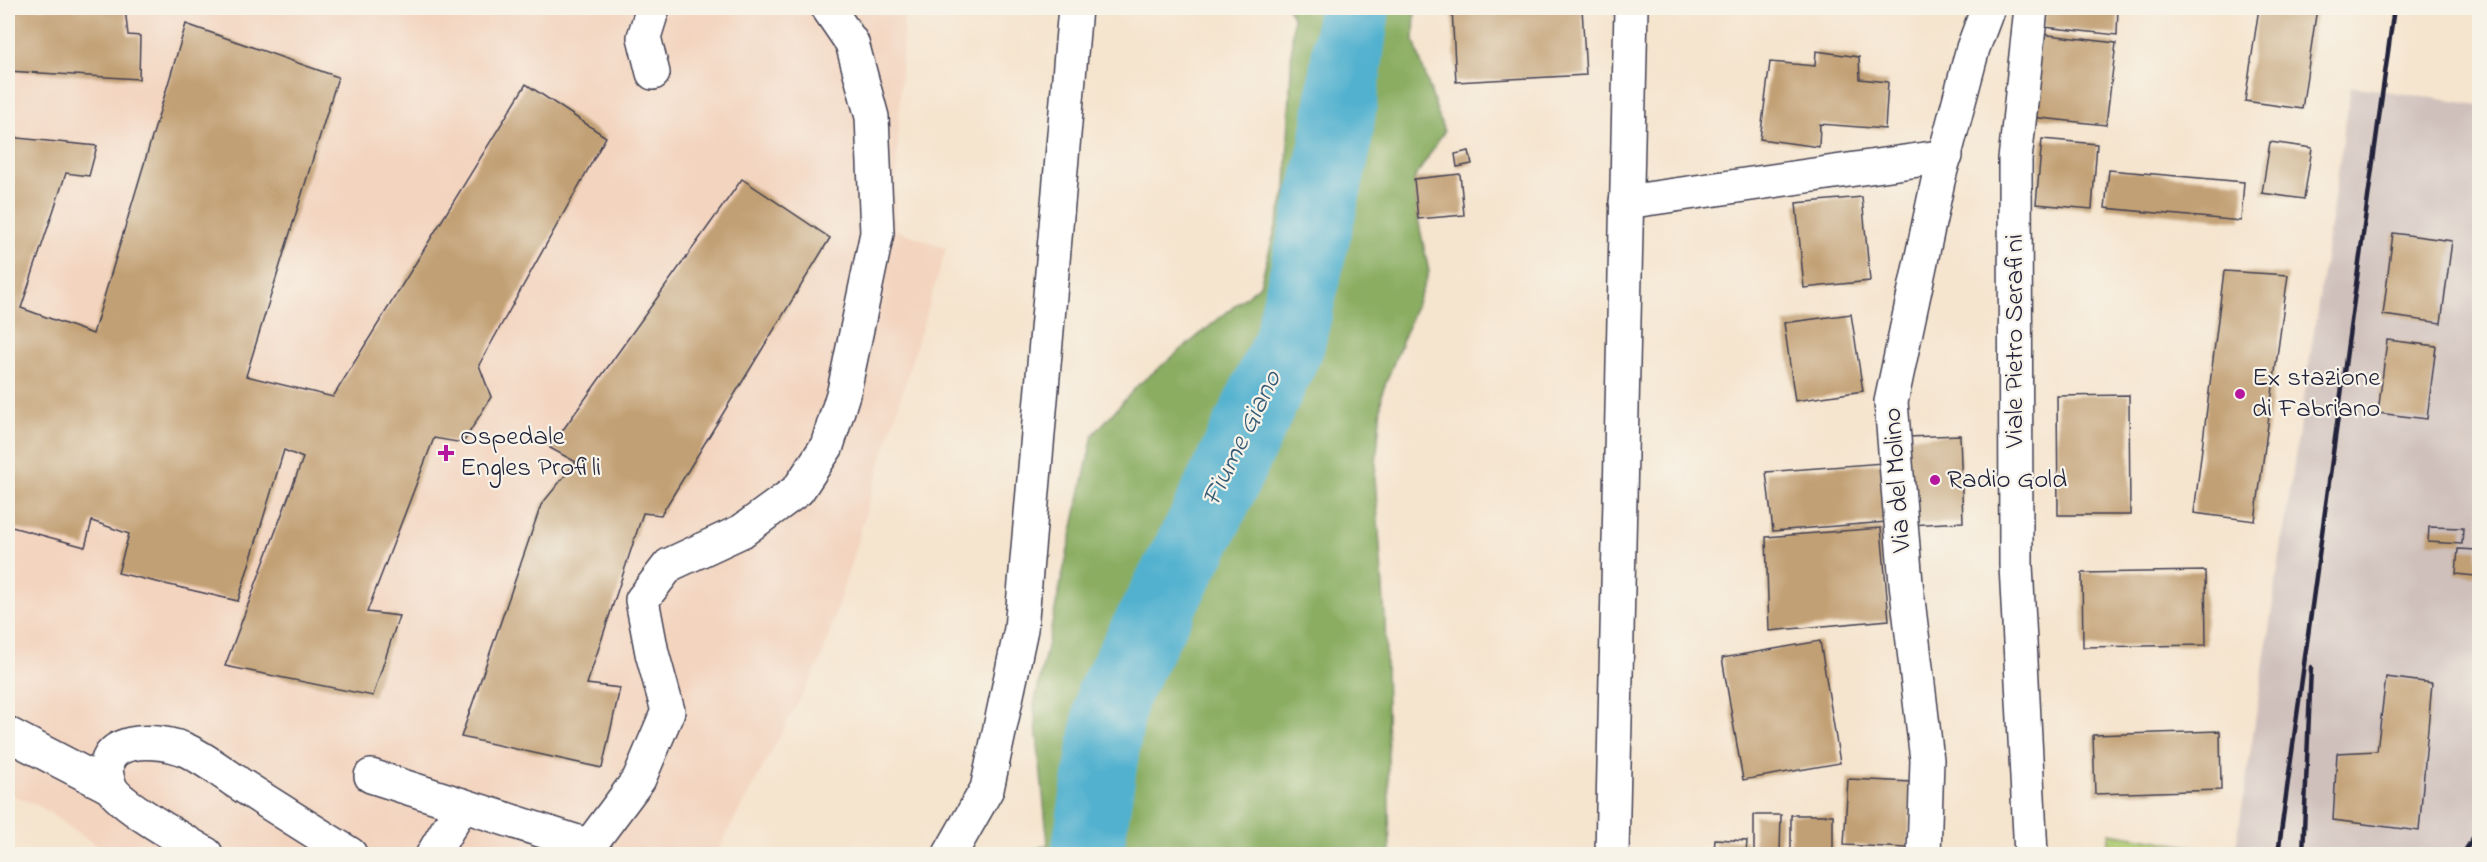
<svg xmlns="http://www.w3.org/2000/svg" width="2487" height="862" font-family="'Indie Flower',sans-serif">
<rect width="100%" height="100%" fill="#f7f3e8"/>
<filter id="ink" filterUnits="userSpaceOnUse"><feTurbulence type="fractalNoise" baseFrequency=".0167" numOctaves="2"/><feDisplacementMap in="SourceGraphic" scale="12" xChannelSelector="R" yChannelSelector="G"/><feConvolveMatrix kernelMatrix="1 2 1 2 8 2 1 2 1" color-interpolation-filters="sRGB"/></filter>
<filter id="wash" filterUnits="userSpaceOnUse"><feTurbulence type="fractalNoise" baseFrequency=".008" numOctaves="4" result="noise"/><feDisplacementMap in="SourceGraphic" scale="24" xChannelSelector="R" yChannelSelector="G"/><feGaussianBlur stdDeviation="1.35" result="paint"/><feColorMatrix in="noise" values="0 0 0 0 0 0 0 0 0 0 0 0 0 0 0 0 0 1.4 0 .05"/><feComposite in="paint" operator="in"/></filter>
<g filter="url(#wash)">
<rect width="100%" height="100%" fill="#f5e4ce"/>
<!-- built -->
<polygon fill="#f3d4bf" points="8,8 904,8 894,229 946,248 822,658 716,854 109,854 41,807 8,793"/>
<!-- industrial -->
<polygon fill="#cfc0bb" points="2351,86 2479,105 2479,854 2235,854"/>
<!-- green -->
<polygon fill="#adc96f" stroke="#687655" stroke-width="1.5" points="2110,833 2214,850 2213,854 2106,854"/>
<!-- forest -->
<polygon fill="#8aad62" stroke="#56684e" stroke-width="1.5" points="1288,8 1415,8 1414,41 1444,132 1414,179 1418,219 1429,272 1382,393 1375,477 1385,617 1390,854 1025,854 1048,844 1034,706 1093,435 1138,385 1260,285 1286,190 1293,17"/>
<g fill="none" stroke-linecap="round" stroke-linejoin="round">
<!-- river -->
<polyline stroke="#51b1cf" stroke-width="72" points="1087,854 1112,696 1203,524 1289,343 1335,147 1354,8"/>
</g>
<g id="blocks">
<!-- building -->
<g fill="#c2a075">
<polygon points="8,8 125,8 128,35 140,36 139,79 8,71"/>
<polygon points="1493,8 1582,8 1586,75 1456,82 1452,10"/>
<polygon points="2045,8 2118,8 2117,35 2044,27"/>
<polygon points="2259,8 2317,8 2302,109 2245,101"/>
<polygon points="186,24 338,77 246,376 333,397 526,84 606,137 479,365 491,397 463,443 434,438 367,612 399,616 373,696 225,666 303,458 284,450 238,601 118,573 129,534 92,521 85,547 8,526 8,137 97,146 89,176 66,173 21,308 93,334"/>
<polygon points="2040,34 2116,43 2106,125 2031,117"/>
<polygon points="1816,51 1859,57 1860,79 1888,82 1885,129 1820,124 1819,147 1760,139 1770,62 1815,66"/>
<polygon points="2042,139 2097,144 2092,209 2036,204"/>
<polygon points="2270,142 2312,148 2304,199 2262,193"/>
<polygon points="1469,151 1472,164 1457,167 1455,154"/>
<polygon points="2109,170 2244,182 2241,221 2105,208"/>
<polygon points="1460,174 1464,215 1418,219 1414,179"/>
<polygon points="742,179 830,238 661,515 643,513 587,684 620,688 602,768 461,737 541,505 576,462 550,448"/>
<polygon points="1862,197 1870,281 1804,288 1796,203"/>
<polygon points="2393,233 2452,241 2441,323 2383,315"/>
<polygon points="2224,271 2288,275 2255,521 2194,513"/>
<polygon points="1851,314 1863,391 1795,401 1784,323"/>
<polygon points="2387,340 2436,346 2427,419 2378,413"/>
<polygon points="2129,395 2130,515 2058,515 2057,396"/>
<polygon points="1960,435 1963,522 1909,525 1907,437"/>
<polygon points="1883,463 1887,522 1773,531 1766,472"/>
<polygon points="2429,527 2463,528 2462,544 2428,542"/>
<polygon points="1881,528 1889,620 1769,631 1766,537"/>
<polygon points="2458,549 2477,550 2475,576 2456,574"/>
<polygon points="2205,571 2206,645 2083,647 2082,573"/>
<polygon points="1820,641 1840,763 1743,780 1722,658"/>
<polygon points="2386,677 2432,683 2419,831 2333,820 2337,753 2377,751"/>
<polygon points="2220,731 2221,790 2095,794 2093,735"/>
<polygon points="1848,779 1912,782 1908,848 1844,845"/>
<polygon points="1754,815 1781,815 1780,854 1754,854"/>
<rect x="1791" y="815" width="42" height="39"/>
<polygon points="1715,839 1747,841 1746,854 1714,854"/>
</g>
</g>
</g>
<g filter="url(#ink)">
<use href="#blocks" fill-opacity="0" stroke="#423f51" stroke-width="1.5"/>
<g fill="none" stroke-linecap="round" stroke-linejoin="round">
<!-- minor casing -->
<g stroke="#423f51" stroke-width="36">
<g id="minor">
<polyline points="653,73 644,37 653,8"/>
<polyline points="1626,202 1946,156"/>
<polyline points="8,734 110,787"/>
<polyline points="371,776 590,846"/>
<path d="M 206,854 C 187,842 117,804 110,786 C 90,735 159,737 188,751 C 205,759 222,772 238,783 C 275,807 313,831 350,854"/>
<polyline points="433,854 462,805"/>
<polyline points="583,854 639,779 668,711 652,653 642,600 669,565 742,531 798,490 827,446 844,391 877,233 872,117 852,43 828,8"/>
<polyline points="950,854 987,789 1021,629 1075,8"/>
<polyline points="1612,854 1631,8"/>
<polyline points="1924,854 1927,760 1906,583 1891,402 1938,181 1973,48 1988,8"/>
<polyline points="2031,854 2016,565 2015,160 2031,8"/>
</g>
</g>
<!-- minor -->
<use href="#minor" stroke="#fff" stroke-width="33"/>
<!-- rail -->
<g stroke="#22223b" stroke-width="4.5">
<polyline points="2278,854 2394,8"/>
<polyline points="2303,854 2311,667"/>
<polyline points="2463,854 2480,827"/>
</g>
</g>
</g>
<!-- markers -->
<g fill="#b5179e" stroke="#f7f3e8" stroke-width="2">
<circle cx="2240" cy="394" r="6"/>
<path d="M443 444h6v6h6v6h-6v6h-6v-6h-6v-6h6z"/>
<circle cx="1935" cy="480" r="6"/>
</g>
<g text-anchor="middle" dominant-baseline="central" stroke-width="4.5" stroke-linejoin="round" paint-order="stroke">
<!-- street labels -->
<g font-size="27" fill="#22223b" stroke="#f7f3e8">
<text transform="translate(2015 341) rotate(-90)">Viale Pietro Serafini</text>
<text transform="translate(1898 480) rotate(-94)">Via del Molino</text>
</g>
<!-- poi labels -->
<g font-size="27" fill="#22223b" stroke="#f7f3e8" text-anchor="start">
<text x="2252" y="378">Ex stazione<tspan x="2252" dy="31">di Fabriano</tspan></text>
<text x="460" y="437">Ospedale<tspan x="460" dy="31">Engles Profili</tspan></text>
<text x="1947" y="480">Radio Gold</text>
</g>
<!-- water labels -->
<g font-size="28" font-style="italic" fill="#355b76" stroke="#f7f3e8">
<text transform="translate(1243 439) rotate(-64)">Fiume Giano</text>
</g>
</g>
<!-- margin -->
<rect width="2487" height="862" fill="none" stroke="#f7f3e8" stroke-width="30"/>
</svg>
